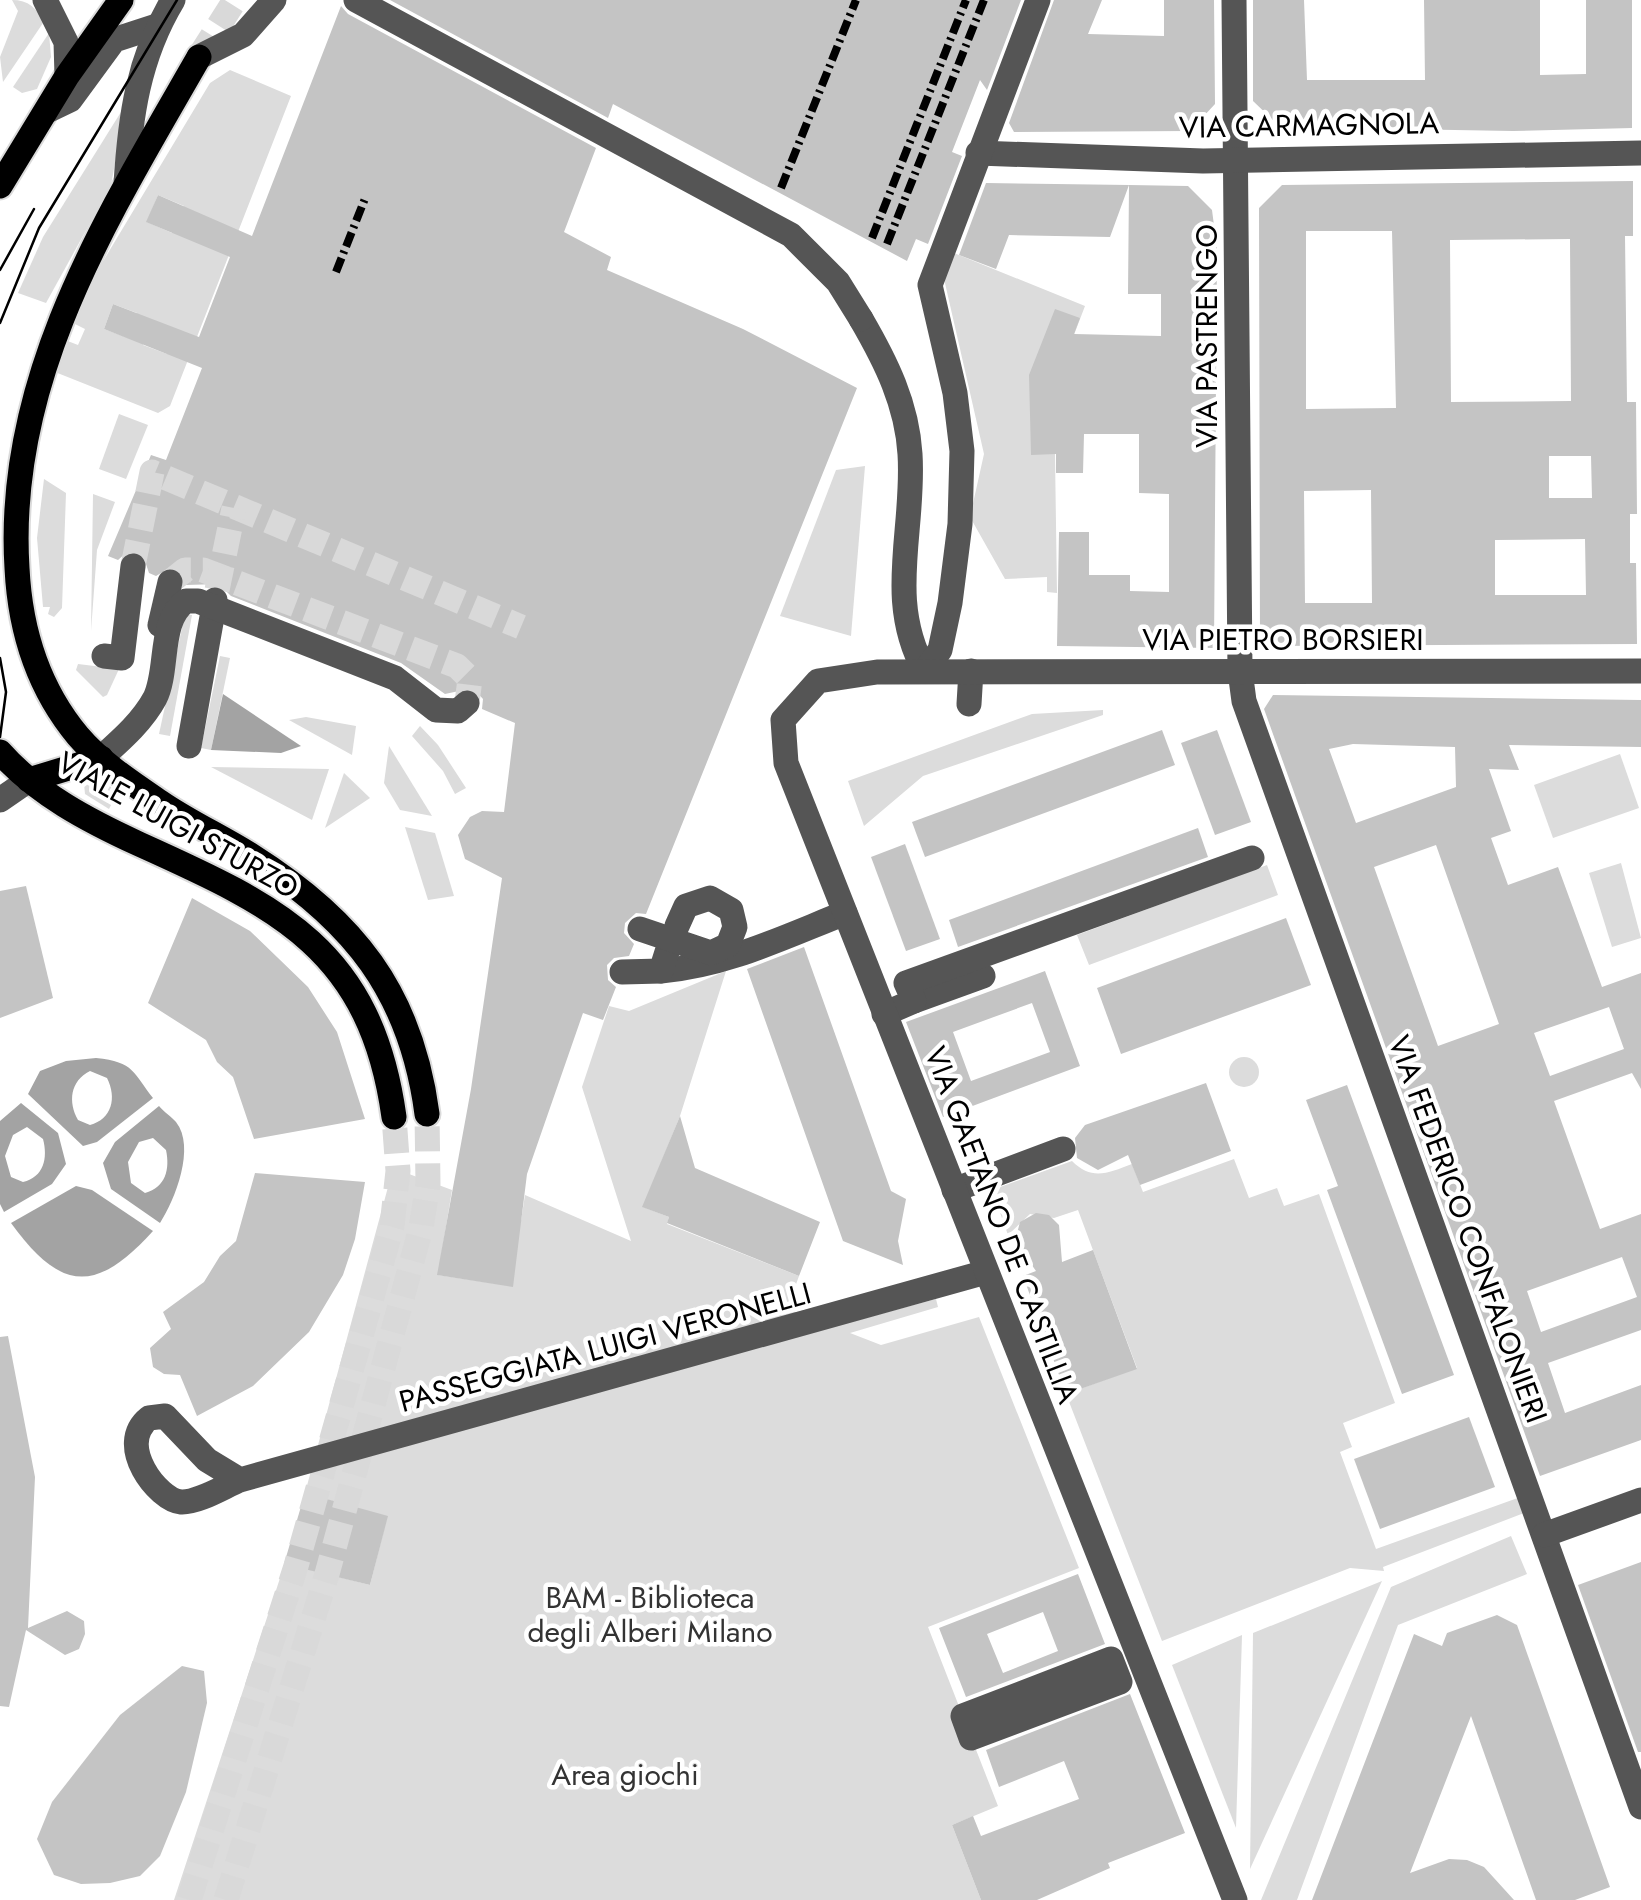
<svg xmlns="http://www.w3.org/2000/svg" width="1641" height="1900" font-family="Jost,sans-serif">
<rect width="100%" height="100%" fill="#fff"/>
<!-- green -->
<g fill="#dcdcdc" fill-rule="evenodd">
<path d="M 12,0 C 28,0 38,8 43,23 L 3,82 L 0,57 L 18,11 Z"/>
<polygon points="49,33 51,57 37,89 22,93 13,87"/>
<path d="M 230,70 L 291,96 L 170,406 L 158,413 L 55,372 L 65,340 L 78,345 L 85,329 L 71,322 L 99,268 L 210,83 ZM 158,195 L 184,206 L 172,233 L 147,222 ZM 113,304 L 137,313 L 128,338 L 104,329 ZM 152,320 L 176,329 L 167,354 L 143,345 Z"/>
<polygon points="126,104 111,185 46,303 18,293 43,237"/>
<polygon points="949,251 1085,306 1054,387 1057,593 1047,592 1047,577 1005,579 970,517 984,454 942,270"/>
<polygon points="119,414 148,425 126,479 99,469"/>
<polygon points="865,466 851,636 780,616 836,470"/>
<polygon points="44,479 66,493 62,608 54,617 48,614 50,607 43,607 37,538"/>
<polygon points="93,494 115,502 97,550 91,631"/>
<polygon points="185,614 192,615 170,736 159,734"/>
<polygon points="220,656 230,658 211,750 201,748"/>
<polygon points="78,664 119,669 107,695 103,697 76,670"/>
<polygon points="1103,710 1103,715 923,776 864,826 848,781 1032,714"/>
<polygon points="306,717 356,726 352,755 289,720"/>
<polygon points="420,726 438,745 466,788 455,794 443,771 412,736"/>
<polygon points="389,746 432,816 400,810 384,783"/>
<polygon points="1620,754 1639,808 1553,838 1534,785"/>
<polygon points="211,767 329,769 312,820"/>
<polygon points="91,773 118,792 109,809 85,794 84,784"/>
<polygon points="344,773 370,798 325,828"/>
<polygon points="405,827 435,833 454,896 428,900"/>
<polygon points="1621,863 1641,938 1612,947 1589,873"/>
<polygon points="1267,865 1278,895 1089,965 1077,935"/>
<polygon points="726,971 680,1116 643,1207 669,1217 667,1224 799,1276 787,1309 836,1326 936,1299 938,1307 850,1333 881,1345 979,1317 1079,1568 928,1627 998,1806 952,1825 981,1900 174,1900 285,1563 370,1585 387,1517 305,1493 391,1176 407,1180 409,1174 452,1190 438,1275 498,1284 521,1221 525,1195 631,1241 582,1087 609,1006 629,1011"/>
<circle cx="1244" cy="1072" r="15"/>
<path d="M 1234,1159 L 1249,1198 L 1277,1188 L 1284,1206 L 1319,1194 L 1395,1403 L 1343,1423 L 1352,1447 L 1340,1452 L 1376,1549 L 1526,1495 L 1532,1510 L 1383,1567 L 1384,1571 L 1350,1568 L 1162,1641 L 1066,1394 L 1137,1368 L 1078,1210 L 1054,1218 L 1030,1214 L 1008,1235 L 992,1190 L 1072,1161 C 1092,1181 1108,1173 1132,1164 L 1143,1192 Z"/>
<polygon points="1511,1536 1527,1574 1398,1625 1297,1900 1261,1900 1391,1587"/>
<polygon points="1382,1581 1250,1869 1253,1633"/>
<polygon points="1242,1635 1236,1828 1172,1665"/>
</g>
<!-- water -->
<g fill="#a3a3a3" fill-rule="evenodd">
<polygon points="223,694 301,746 281,753 211,750"/>
<path d="M 96,1058 C 135,1062 133,1073 153,1098 L 97,1142 L 83,1146 L 28,1094 L 40,1071 L 66,1061 ZM 90,1071 L 107,1078 C 117,1098 112,1119 90,1125 L 78,1120 C 68,1102 70,1081 90,1071 Z"/>
<path d="M 21,1103 L 58,1133 L 66,1164 L 52,1184 L 4,1212 L 0,1204 L 0,1121 ZM 27,1127 L 43,1139 C 48,1158 44,1177 23,1182 L 11,1177 L 5,1156 L 13,1135 Z"/>
<path d="M 159,1106 C 164,1112 173,1118 176,1122 C 196,1147 175,1200 160,1223 L 111,1189 L 103,1163 L 115,1142 ZM 153,1138 L 166,1150 C 170,1169 166,1187 145,1193 L 131,1183 L 128,1162 L 139,1142 Z"/>
<path d="M 76,1186 L 92,1190 L 153,1231 C 96,1294 61,1292 11,1223 Z"/>
</g>
<!-- building -->
<g fill="#c4c4c4" fill-rule="evenodd">
<polygon points="390,0 1021,0 987,90 980,80 952,152 962,156 928,244 916,239 907,261 613,104 608,118"/>
<polygon points="1054,0 1102,0 1088,34 1164,36 1164,0 1214,0 1215,104 1190,131 1014,132 1009,123"/>
<polygon points="1253,0 1304,0 1307,80 1425,80 1424,0 1540,0 1540,75 1586,74 1586,0 1632,0 1632,128 1513,131 1280,127 1253,101"/>
<polygon points="341,6 348,14 596,148 564,232 611,257 607,270 743,329 857,388 646,914 636,913 625,923 624,933 634,944 629,956 614,958 607,965 608,980 616,987 603,1020 583,1013 527,1174 513,1287 437,1275 471,1089 502,878 465,859 458,835 470,817 482,811 504,812 515,723 482,709 483,699 473,688 445,694 401,663 231,596 219,584 186,585 182,571 173,566 156,576 149,573 142,552 128,551 118,560 108,556 151,455 166,460 202,368 104,329 113,304 199,337 230,257 146,222 158,195 252,236"/>
<path d="M 1633,181 L 1633,236 L 1625,236 L 1627,402 L 1636,402 L 1637,514 L 1630,514 L 1630,563 L 1636,563 L 1637,644 L 1260,646 L 1259,208 L 1282,185 ZM 1306,231 L 1392,231 L 1396,408 L 1306,409 ZM 1570,239 L 1571,401 L 1451,402 L 1450,240 ZM 1549,456 L 1591,456 L 1592,498 L 1549,498 ZM 1371,490 L 1372,603 L 1305,603 L 1304,491 ZM 1585,539 L 1586,595 L 1495,595 L 1495,540 Z"/>
<polygon points="986,183 1055,184 1129,185 1110,237 1009,235 996,269 959,255"/>
<polygon points="1129,185 1188,186 1212,210 1217,249 1214,648 1057,646 1059,532 1089,532 1089,575 1130,575 1130,591 1169,592 1169,494 1139,493 1139,434 1084,434 1083,473 1056,473 1056,454 1031,455 1029,375 1055,309 1080,318 1074,334 1161,336 1161,294 1128,294"/>
<path d="M 1273,695 L 1641,700 L 1641,747 L 1509,745 L 1519,770 L 1489,769 L 1511,831 L 1491,838 L 1508,885 L 1558,867 L 1602,987 L 1641,973 L 1641,1089 L 1632,1073 L 1554,1101 L 1600,1229 L 1641,1214 L 1641,1330 L 1548,1363 L 1565,1413 L 1641,1385 L 1641,1440 L 1540,1476 L 1264,709 ZM 1353,744 L 1455,747 L 1456,787 L 1356,823 L 1329,749 ZM 1436,845 L 1499,1024 L 1438,1046 L 1374,867 ZM 1609,1007 L 1624,1049 L 1550,1076 L 1534,1033 ZM 1622,1257 L 1637,1297 L 1541,1332 L 1527,1291 Z"/>
<polygon points="1162,730 1175,765 925,857 912,822"/>
<polygon points="1217,730 1251,822 1215,835 1181,743"/>
<polygon points="1198,828 1208,857 958,947 949,920"/>
<polygon points="905,844 940,939 906,951 871,857"/>
<polygon points="26,886 53,998 0,1018 0,891"/>
<polygon points="192,898 250,931 308,987 337,1032 365,1119 254,1139 233,1077 217,1062 206,1040 148,1003"/>
<polygon points="1286,918 1311,985 1121,1054 1097,988"/>
<polygon points="804,947 891,1191 906,1199 898,1241 903,1265 843,1241 747,969"/>
<path d="M 1045,971 L 1080,1066 L 943,1117 L 906,1022 ZM 1032,1003 L 1050,1052 L 971,1081 L 953,1032 Z"/>
<polygon points="1206,1083 1231,1151 1140,1185 1128,1155 1098,1170 1077,1158 1075,1138 1085,1125"/>
<polygon points="1347,1085 1454,1375 1402,1394 1327,1190 1338,1186 1306,1100"/>
<polygon points="680,1116 695,1168 820,1222 799,1276 667,1223 669,1217 642,1207"/>
<polygon points="255,1173 365,1182 355,1239 343,1275 309,1332 253,1386 197,1416 180,1375 164,1374 153,1367 150,1348 171,1329 163,1312 204,1282 220,1256 236,1241"/>
<polygon points="1036,1213 1049,1215 1059,1225 1062,1262 1093,1250 1137,1369 1066,1394 1023,1276 1036,1271 1015,1241 1020,1222"/>
<polygon points="8,1336 35,1477 28,1628 67,1611 84,1621 85,1634 79,1649 65,1655 26,1630 9,1707 0,1706 0,1337"/>
<polygon points="1469,1417 1495,1487 1380,1529 1354,1459"/>
<polygon points="305,1493 388,1516 370,1585 284,1564"/>
<polygon points="1641,1562 1641,1752 1638,1752 1578,1585"/>
<path d="M 1078,1574 L 1105,1644 L 966,1697 L 939,1628 ZM 1043,1612 L 1058,1651 L 1003,1673 L 987,1634 Z"/>
<polygon points="1497,1615 1517,1625 1610,1887 1575,1900 1536,1900 1471,1716 1410,1873 1449,1859 1467,1860 1484,1867 1514,1900 1312,1900 1414,1634 1442,1646 1447,1633"/>
<polygon points="182,1666 204,1671 207,1703 186,1792 160,1856 140,1876 110,1883 81,1884 54,1875 37,1839 52,1802 120,1715"/>
<polygon points="1130,1694 1185,1833 1108,1863 1110,1868 1037,1900 981,1900 952,1825 973,1816 981,1836 1079,1799 1064,1761 999,1787 986,1750"/>
</g>
<g fill="none" stroke-linecap="round" stroke-linejoin="round">
<!-- minor-tunnel -->
<g stroke="#d9d9d9" stroke-width="25" stroke-dasharray="25 12" stroke-linecap="butt">
<polyline points="133,566 152,472 521,627"/>
<polyline points="170,582 185,570 203,570 457,666 470,679 467,703"/>
<polyline points="217,590 234,508"/>
</g>
<!-- major-tunnel -->
<g stroke="#d9d9d9" stroke-width="25" stroke-dasharray="25 12" stroke-linecap="butt">
<polyline points="199,57 235,0"/>
<polyline points="189,1900 296,1566 392,1226 398,1171 394,1117"/>
<polyline points="226,1900 327,1574 421,1228 428,1184 427,1114"/>
</g>
<!-- major casing -->
<g stroke="#dbdbdb" stroke-width="29">
<g id="major">
<path d="M 199,57 C 108,216 5,377 17,568 C 20,629 38,688 78,736 C 100,762 132,783 160,802 C 189,822 222,837 252,856 C 353,920 411,992 427,1114"/>
<polyline points="0,186 67,76 121,0"/>
<path d="M 0,752 C 37,794 89,821 139,844 C 279,907 371,950 394,1117"/>
<polyline points="29,780 101,758"/>
</g>
</g>
<!-- minor -->
<g stroke="#555" stroke-width="25">
<polyline points="45,0 66,42 67,76"/>
<polyline points="1234,0 1240,671 1244,701 1641,1807"/>
<polyline points="199,57 243,35 274,0"/>
<polyline points="47,111 70,100 114,40 157,26"/>
<polyline points="978,153 1203,161 1641,153"/>
<path d="M 126,184 C 130,118 138,58 173,0"/>
<path d="M 861,319 C 886,362 907,404 910,454 C 915,531 885,600 925,671"/>
<polyline points="160,625 170,582"/>
<polyline points="104,656 122,658 133,566"/>
<polyline points="925,671 940,650 950,603 960,524 962,451 955,393 930,285 1038,0"/>
<polyline points="969,704 971,671"/>
<polyline points="189,746 215,600"/>
<path d="M 101,758 C 121,740 142,722 155,698 C 169,670 158,620 186,601 L 198,601 L 395,678 L 436,710 L 458,711 L 467,703"/>
<polyline points="0,800 29,780"/>
<path d="M 661,971 C 727,965 784,937 845,913"/>
<polyline points="622,972 661,971 667,952"/>
<polyline points="914,1001 983,976"/>
<polyline points="884,1014 914,1001 906,983 1252,858"/>
<polyline points="954,1190 1063,1149"/>
<path d="M 240,1480 L 207,1460 L 165,1416 L 149,1418 C 115,1445 158,1500 181,1502 C 198,1503 225,1486 240,1480 L 986,1272"/>
<polyline points="1544,1535 1641,1500"/>
<polygon points="1111,1659 1120,1682 971,1738 963,1716"/>
<polyline points="1235,1900 786,763 783,720 818,681 877,672 1641,671"/>
</g>
<!-- major -->
<use href="#major" stroke="#000" stroke-width="25"/>
<!-- tram -->
<g stroke="#000" stroke-width="2.5">
<polyline points="0,270 34,209"/>
<polyline points="0,323 39,228 177,0"/>
<polyline points="0,658 6,692 0,737"/>
</g>
<!-- rail -->
<g stroke="#000" stroke-width="8" stroke-dasharray="15 5 2.5 5" stroke-linecap="butt">
<polyline points="781,188 856,0"/>
<polyline points="872,238 966,0"/>
<polyline points="887,244 984,0"/>
<polyline points="336,272 366,196"/>
</g>
<!-- minor-bridge -->
<g stroke="#555" stroke-width="25">
<polyline points="356,0 791,235 838,282 861,319"/>
<polyline points="640,929 711,953 728,945 735,927 731,910 710,898 686,906 677,926"/>
</g>
</g>
<g text-anchor="middle" dominant-baseline="central" stroke-width="9" stroke-linejoin="round" paint-order="stroke">
<!-- street labels -->
<g font-size="30" fill="#000" stroke="#fff">
<text transform="translate(1309 125) rotate(-1)">VIA CARMAGNOLA</text>
<text transform="translate(1206 336) rotate(-90)">VIA PASTRENGO</text>
<text x="1283" y="639">VIA PIETRO BORSIERI</text>
<text transform="translate(178 825) rotate(29)">VIALE LUIGI STURZO</text>
<text transform="translate(1002 1225) rotate(69)">VIA GAETANO DE CASTILLIA</text>
<text transform="translate(1468 1229) rotate(70)">VIA FEDERICO CONFALONIERI</text>
<text transform="translate(605 1347) rotate(-15)">PASSEGGIATA LUIGI VERONELLI</text>
</g>
<!-- park labels -->
<g font-size="30" fill="#333" stroke="#fff">
<text x="650" y="1597">BAM - Biblioteca<tspan x="650" dy="34">degli Alberi Milano</tspan></text>
<text x="625" y="1774">Area giochi</text>
</g>
</g>
</svg>
